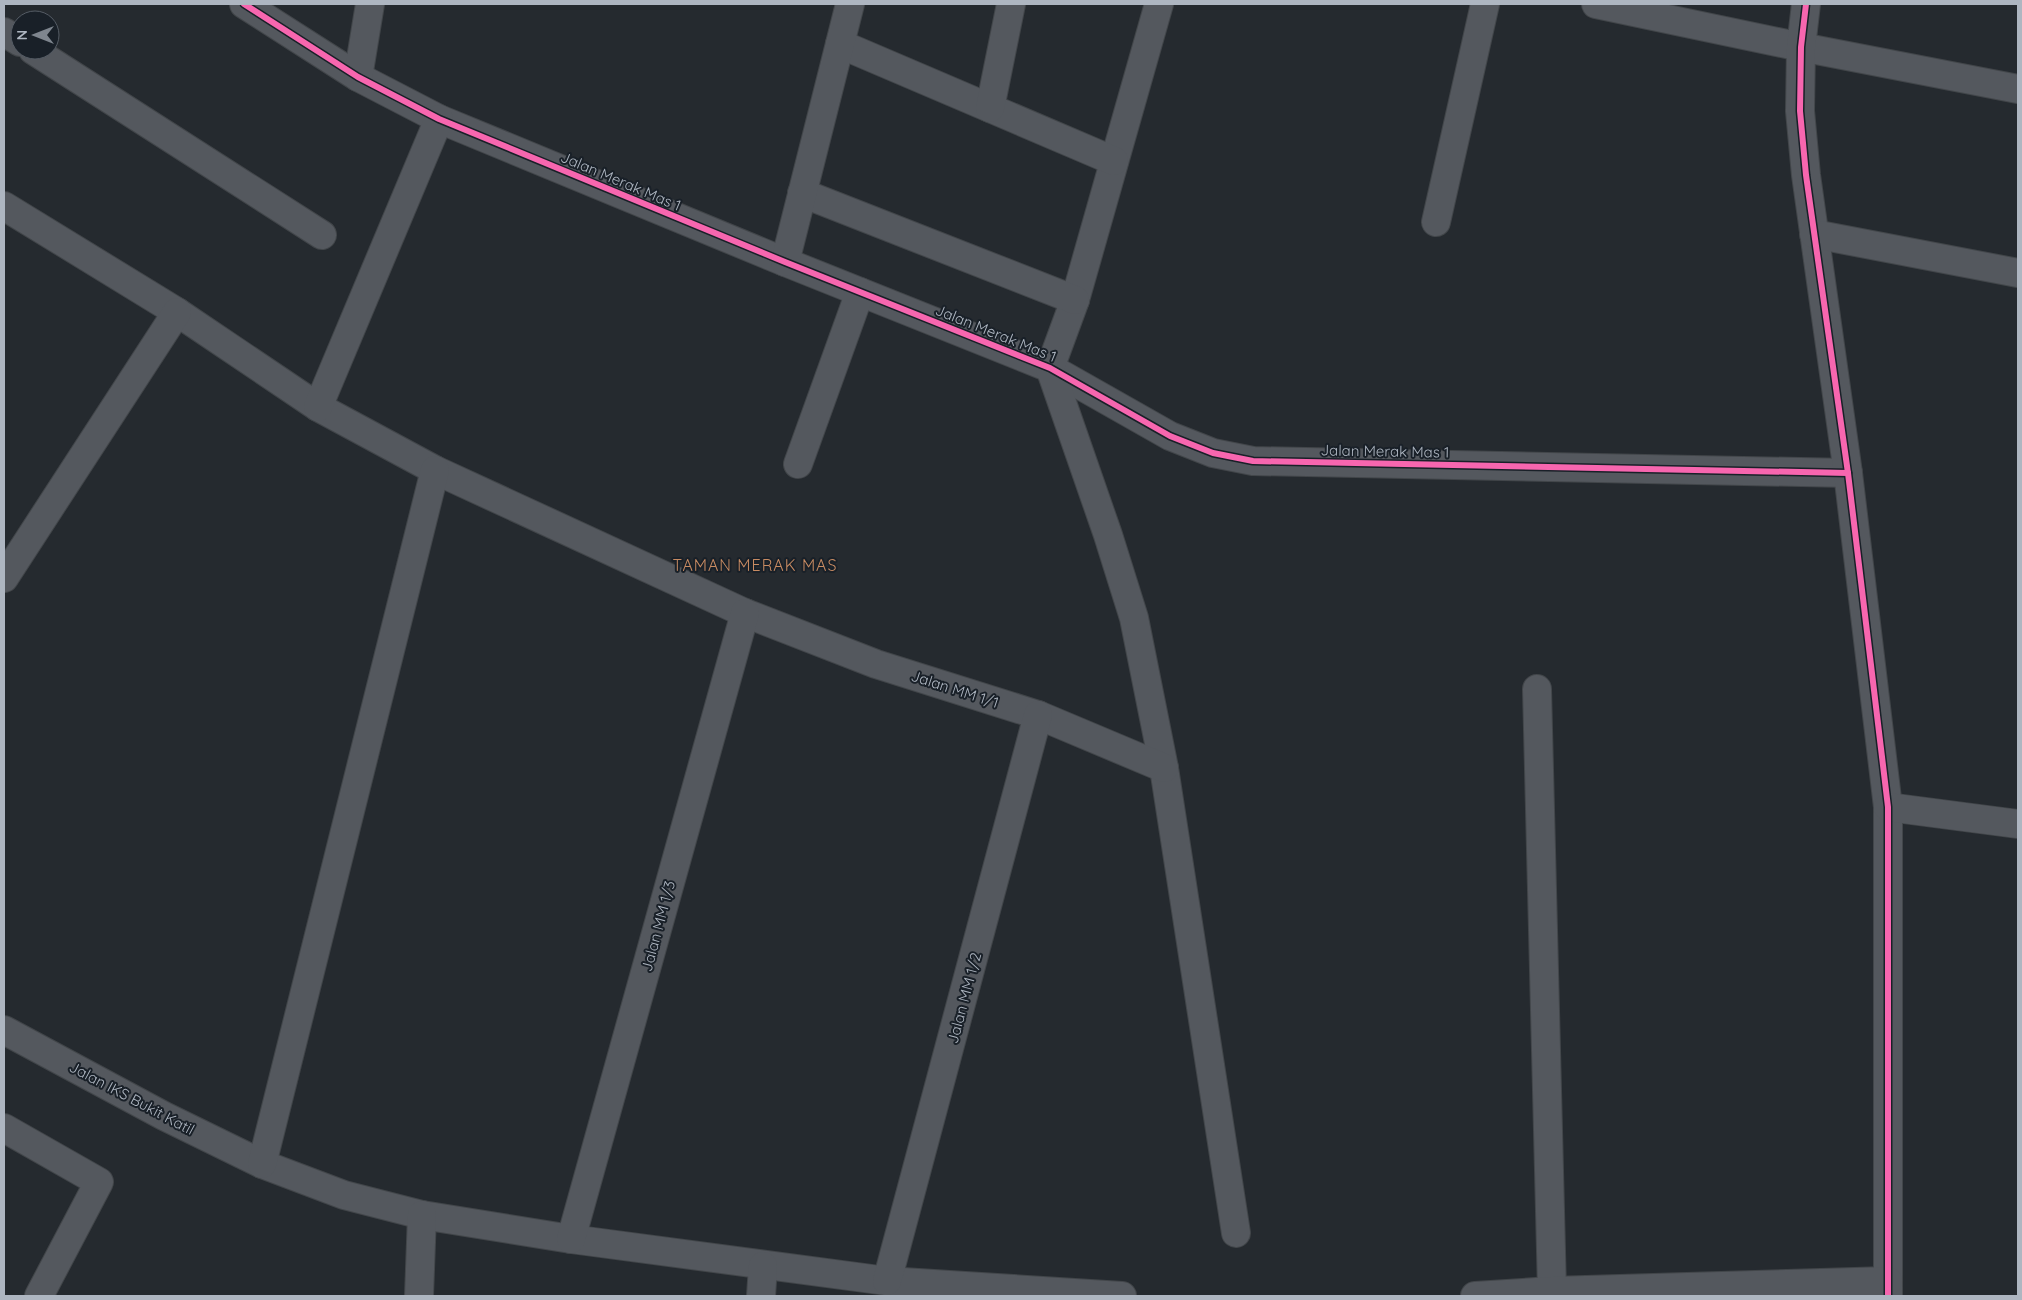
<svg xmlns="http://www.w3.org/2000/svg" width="2022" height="1300" font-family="Quicksand,sans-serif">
<rect width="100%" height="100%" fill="#252a2f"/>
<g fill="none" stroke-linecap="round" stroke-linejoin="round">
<!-- minor casing -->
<g stroke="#42464a" stroke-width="30">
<g id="minor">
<polyline points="244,4 358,77 439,119 785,262 1050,368 1170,436 1213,453 1253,461 1848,473"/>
<polyline points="1159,4 1075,300 1050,368 1108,535 1134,618 1164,768 1236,1233"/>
<polyline points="1596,4 1801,47 2018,89"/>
<polyline points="1806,4 1801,47 1800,111 1806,175 1848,473 1888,807 1888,1296"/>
<polyline points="4,32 20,42"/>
<polyline points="840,44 1114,161"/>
<polyline points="33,50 322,235"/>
<polyline points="358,77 370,4"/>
<polyline points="990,108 1011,4"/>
<polyline points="802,193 1075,300"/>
<polyline points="4,206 177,312 318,407 435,470 745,613 876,664 1038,715 1164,768"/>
<polyline points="1436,222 1485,4"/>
<polyline points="1814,234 2018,273"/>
<polyline points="785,262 850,4"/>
<polyline points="318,407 439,119"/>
<polyline points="798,464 860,292"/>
<polyline points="4,578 177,312"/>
<polyline points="1537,689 1552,1291"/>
<polyline points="1888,807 2018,824"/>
<polyline points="4,1030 164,1116 262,1164 344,1195 422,1215 571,1239 887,1281 1122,1296"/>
<polyline points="4,1128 99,1182 39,1296"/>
<polyline points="262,1164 435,470"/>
<polyline points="571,1239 745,613"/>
<polyline points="887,1281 1038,715"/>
<polyline points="419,1296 422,1215"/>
<polyline points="761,1296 763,1266"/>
<polyline points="1475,1296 1552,1291 1888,1281"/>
</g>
</g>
<!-- minor -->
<use href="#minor" stroke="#54585e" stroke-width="28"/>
<!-- cycleway casing -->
<g stroke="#192028" stroke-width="9">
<g id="cycleway">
<polyline points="244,4 358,77 439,119 785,262 1050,368 1170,436 1213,453 1253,461 1848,473"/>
<polyline points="1806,4 1801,47 1800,111 1806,175 1848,473 1888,807 1888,1296"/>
</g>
</g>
<!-- cycleway -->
<use href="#cycleway" stroke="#f766af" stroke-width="6"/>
</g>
<g text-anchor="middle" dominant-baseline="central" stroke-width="4" stroke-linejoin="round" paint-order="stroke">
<!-- street labels -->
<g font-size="15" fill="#aeb6c1" stroke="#192028">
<text transform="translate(621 181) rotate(23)">Jalan Merak Mas 1</text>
<text transform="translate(996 333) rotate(22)">Jalan Merak Mas 1</text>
<text transform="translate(1385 451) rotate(1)">Jalan Merak Mas 1</text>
<text transform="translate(955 689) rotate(18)">Jalan MM 1/1</text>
<text transform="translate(658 926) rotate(-75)">Jalan MM 1/3</text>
<text transform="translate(964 998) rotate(-75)">Jalan MM 1/2</text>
<text transform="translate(132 1098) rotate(28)">Jalan IKS Bukit Katil</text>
</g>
<!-- neighbourhood labels -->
<g font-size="16" letter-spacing="1" fill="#c88b62" stroke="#192028">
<text x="755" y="565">TAMAN MERAK MAS</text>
</g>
</g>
<!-- border -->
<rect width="2022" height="1300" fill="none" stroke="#aeb6c1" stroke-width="10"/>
<!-- north arrow -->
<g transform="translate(35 35) rotate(270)"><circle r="24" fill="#192028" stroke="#555c65"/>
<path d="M0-4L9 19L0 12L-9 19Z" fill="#7e858e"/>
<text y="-8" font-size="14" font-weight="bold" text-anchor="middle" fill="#aeb6c1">N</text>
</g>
</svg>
